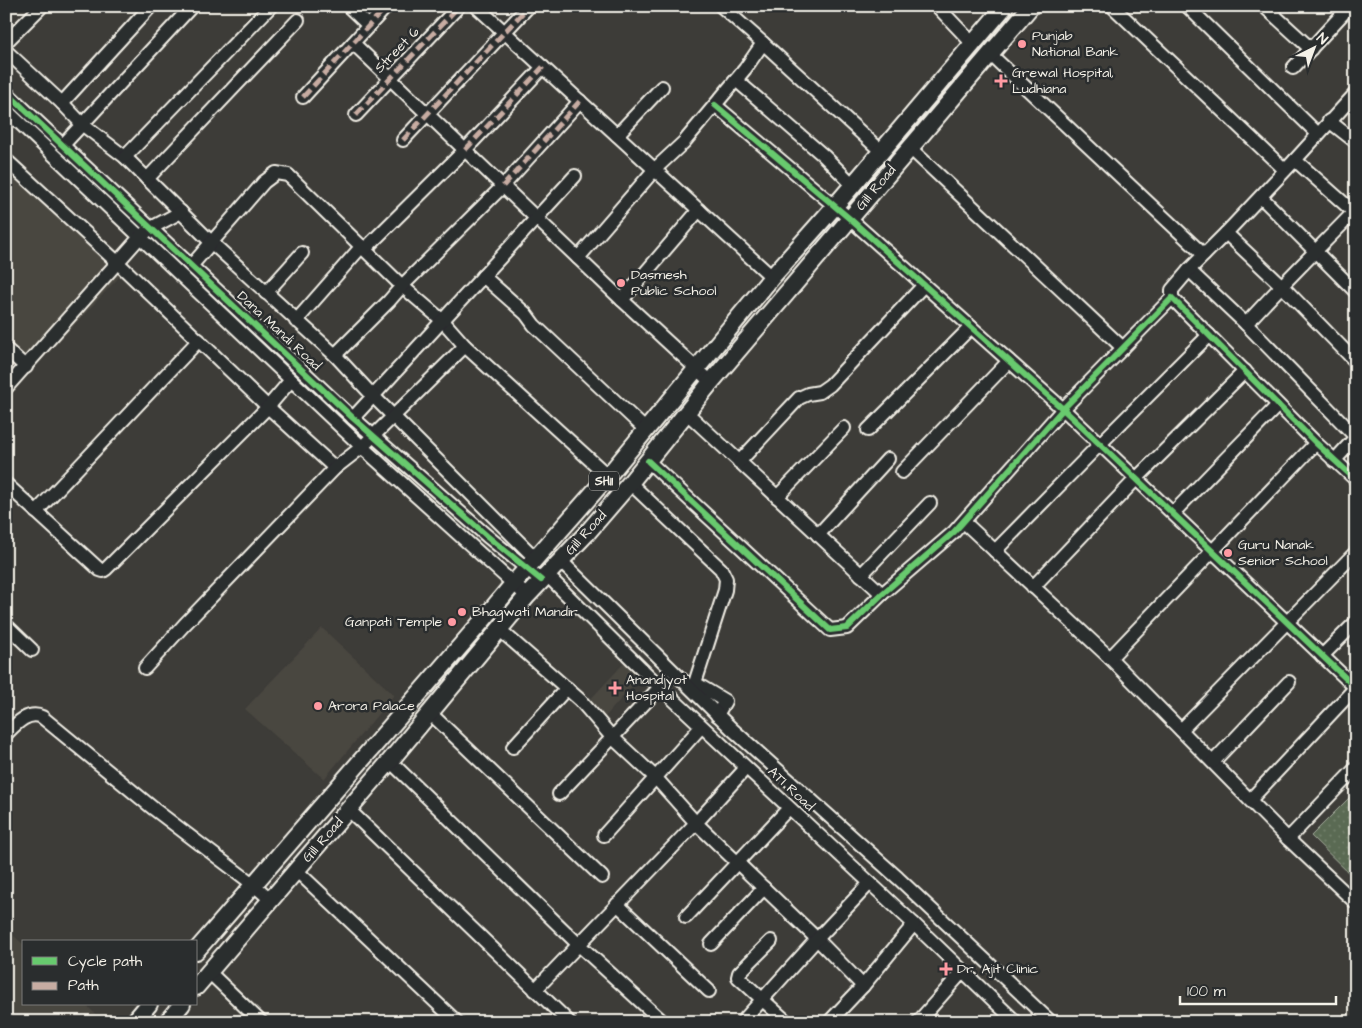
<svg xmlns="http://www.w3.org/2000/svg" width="1362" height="1028" font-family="'Architects Daughter',sans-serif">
<defs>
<pattern id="park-dots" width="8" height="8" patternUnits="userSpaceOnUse" patternTransform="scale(1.25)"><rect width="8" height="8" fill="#5a6a53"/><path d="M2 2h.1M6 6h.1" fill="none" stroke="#72806c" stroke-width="1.8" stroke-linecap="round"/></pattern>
</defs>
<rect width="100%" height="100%" fill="#3d3c38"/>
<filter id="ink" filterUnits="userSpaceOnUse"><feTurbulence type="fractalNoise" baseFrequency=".02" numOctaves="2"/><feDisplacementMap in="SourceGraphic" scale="10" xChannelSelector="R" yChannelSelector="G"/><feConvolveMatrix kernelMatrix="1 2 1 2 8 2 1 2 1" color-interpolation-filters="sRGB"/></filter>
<g filter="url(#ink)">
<!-- built -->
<g fill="#4a4740">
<polygon points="6,163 121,275 6,398"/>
<polygon points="322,628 394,695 324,779 245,709"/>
<polygon points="626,661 642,675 604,718 588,702"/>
<polygon points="6,929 24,945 24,1004 85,1004 103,1022 6,1022"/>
</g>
<!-- park -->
<polygon fill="url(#park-dots)" stroke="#a7ae9e" points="1354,793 1356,795 1356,880 1311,836"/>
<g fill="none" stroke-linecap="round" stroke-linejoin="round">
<!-- minor casing -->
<g stroke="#f4f1e8" stroke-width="16">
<g id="minor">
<polyline points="348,6 369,26"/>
<polyline points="476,6 772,277"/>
<polyline points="721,6 763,43 881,151"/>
<polyline points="937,6 973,44"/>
<polyline points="1112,6 1285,170"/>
<polyline points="1187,6 1318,134"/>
<polyline points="1264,6 1311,49"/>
<polyline points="6,42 42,6"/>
<polyline points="353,43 622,300 711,382"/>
<polyline points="6,51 62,103 83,125 125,157 212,243 335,355"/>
<polyline points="990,54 1204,255"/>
<polyline points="1293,68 1350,6"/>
<polyline points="736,80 824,156 852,184"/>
<polyline points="6,92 353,418 487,536 541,580"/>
<polyline points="303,97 387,6"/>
<polyline points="62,103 151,6"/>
<polyline points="715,105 850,219 1063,409 1356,688"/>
<polyline points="6,110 362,447 527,596"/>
<polyline points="356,115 459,6"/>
<polyline points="1329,121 1356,142"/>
<polyline points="617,135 662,87"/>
<polyline points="403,140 529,6"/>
<polyline points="63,145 192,6"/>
<polyline points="910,148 1123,348"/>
<polyline points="125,157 271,6"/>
<polyline points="6,160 117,262 268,407 335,468"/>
<polyline points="1295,160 1356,93"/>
<polyline points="147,179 298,20"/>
<polyline points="1261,197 1356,292"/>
<polyline points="1226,233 1281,285 1356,362"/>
<polyline points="578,258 655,169 684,142 745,69 763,43"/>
<polyline points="191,266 264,182 276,173 288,175 402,286 443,321 465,346 608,476"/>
<polyline points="1189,270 1246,324 1356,437"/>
<polyline points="483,276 526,314 534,325 646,430"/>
<polyline points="266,293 302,253"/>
<polyline points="1172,298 1172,290 1189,270 1226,233 1295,160 1356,214"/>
<polyline points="622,300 699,210"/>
<polyline points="296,321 362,246 365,249 465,150 543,67"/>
<path d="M 1246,324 C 1281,285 1319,248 1356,210"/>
<polyline points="6,349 26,367"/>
<polyline points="6,388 140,237 151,228 181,212"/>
<polyline points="687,413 882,594"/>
<polyline points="353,418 575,176"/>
<polyline points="868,430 971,327"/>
<polyline points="648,461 830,630 847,628 882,594 954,532 1063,409 1172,298 1316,443 1356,480"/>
<polyline points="1334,461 1356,437"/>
<polyline points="739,462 799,398 808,394 820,392 830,385 924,285"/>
<polyline points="902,472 1009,361"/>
<polyline points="630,483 721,569 726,579 725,590 695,683 725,701 717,715"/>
<polyline points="6,484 100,570 103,571 106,569 268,407 291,380"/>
<polyline points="777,497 844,428"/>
<polyline points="36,512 199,340"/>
<polyline points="1173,513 1278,405"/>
<polyline points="964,522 1110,658 1288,839 1356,903"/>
<polyline points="818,535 888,459"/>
<polyline points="995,551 1100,444 1209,335"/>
<polyline points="536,559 373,396 335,355 389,301 402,286 503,186 580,101"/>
<polyline points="561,561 732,729 898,878 1051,1022"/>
<polyline points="547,575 660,687 914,924 1016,1022"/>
<polyline points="861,575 930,503"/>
<polyline points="1033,587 1136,479 1245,371"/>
<polyline points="6,625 32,650"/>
<polyline points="499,629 580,700 611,736 655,777 696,823 815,937 863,986"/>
<polyline points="1322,656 1356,622"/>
<polyline points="1110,658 1316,443"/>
<polyline points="145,668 184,625 335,468 362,447 465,346"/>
<polyline points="430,713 602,877"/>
<polyline points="1181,730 1356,552"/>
<path d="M 6,734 C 15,725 28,710 42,717 L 154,809 L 254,885 L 271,900"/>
<polyline points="513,747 567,688"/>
<polyline points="390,761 578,944 663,1022"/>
<polyline points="1213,762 1289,682"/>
<polyline points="559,794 660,687"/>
<polyline points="1250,800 1356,687"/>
<polyline points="349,810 569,1022"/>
<polyline points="604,835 701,727"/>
<polyline points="1288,839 1356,768"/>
<polyline points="297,871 457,1022"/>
<polyline points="617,904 709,991"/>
<polyline points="686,917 789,808"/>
<polyline points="771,941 739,973 738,977 787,1022"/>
<polyline points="711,944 764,888"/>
<polyline points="209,972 261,1022"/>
<polyline points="535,990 696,823 746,768"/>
<polyline points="742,1022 817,939 870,883"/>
<polyline points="829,1022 863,986 914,924"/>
<polyline points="918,1022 963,971"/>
</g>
</g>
<!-- major casing -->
<g stroke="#f4f1e8" stroke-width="20">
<g id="major">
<polyline points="196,951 483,620 513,584 608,476 772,277 835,206 1005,6"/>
<polyline points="196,987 390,761 527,596 587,533 630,483 711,382 1031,6"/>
<polyline points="134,1022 149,1004"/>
<polyline points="167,1022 182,1004"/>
</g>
</g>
<!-- minor -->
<use href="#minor" stroke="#2a2d2e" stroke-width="12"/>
<!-- major -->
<use href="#major" stroke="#2a2d2e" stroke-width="16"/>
<!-- quiet -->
<g stroke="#c7aca2" stroke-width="5" stroke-dasharray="10 5" stroke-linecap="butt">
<polyline points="303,97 387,6"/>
<polyline points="356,115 459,6"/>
<polyline points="403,140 529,6"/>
<polyline points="465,150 543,67"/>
<polyline points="503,186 580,101"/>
</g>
<!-- cycleway casing -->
<g stroke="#2a2d2e" stroke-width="9">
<g id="cycleway">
<polyline points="6,92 353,418 487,536 541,580"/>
<polyline points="715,105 850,219 1063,409 1356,688"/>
<polyline points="648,461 830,630 847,628 882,594 954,532 1063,409 1172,298 1316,443 1356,480"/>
</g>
</g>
<!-- cycleway -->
<use href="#cycleway" stroke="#67ca6e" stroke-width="6"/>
</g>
</g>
<!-- markers -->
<g fill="#ff9aa2" stroke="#2a2d2e" stroke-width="2">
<circle cx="1022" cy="44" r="5"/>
<path d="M998.5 73.5h5v5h5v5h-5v5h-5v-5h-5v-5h5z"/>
<circle cx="621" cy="283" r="5"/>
<circle cx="1228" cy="553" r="5"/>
<circle cx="462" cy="612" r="5"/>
<circle cx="452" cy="622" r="5"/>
<path d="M612.5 680.5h5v5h5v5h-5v5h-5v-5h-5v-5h5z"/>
<circle cx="318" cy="706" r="5"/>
<path d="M943.5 961.5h5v5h5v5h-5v5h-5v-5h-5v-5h5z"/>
</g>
<g text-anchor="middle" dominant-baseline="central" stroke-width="5" stroke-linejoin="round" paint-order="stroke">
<!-- shield labels -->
<rect fill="#2a2d2e" stroke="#b7b6b0" stroke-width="1" x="589" y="471.5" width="30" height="19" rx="4"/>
<g font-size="12" font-weight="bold" fill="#f4f1e8">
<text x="604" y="481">SH11</text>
</g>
<!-- poi labels -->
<g font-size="14" fill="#f4f1e8" stroke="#2a2d2e" text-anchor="start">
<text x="1032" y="36">Punjab<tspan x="1032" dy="16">National Bank</tspan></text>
<text x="1012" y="73">Grewal Hospital,<tspan x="1012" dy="16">Ludhiana</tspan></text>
<text x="631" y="275">Dasmesh<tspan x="631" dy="16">Public School</tspan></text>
<text x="1238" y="545">Guru Nanak<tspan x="1238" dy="16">Senior School</tspan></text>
<text x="472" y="612">Bhagwati Mandir</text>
<text x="442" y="622" text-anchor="end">Ganpati Temple</text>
<text x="626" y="680">Anandjyot<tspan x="626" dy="16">Hospital</tspan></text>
<text x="328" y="706">Arora Palace</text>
<text x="957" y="969">Dr. Ajit Clinic</text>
</g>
<!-- street labels -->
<g font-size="14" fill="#f4f1e8" stroke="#2a2d2e">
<text transform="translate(397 50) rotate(-46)">Street 6</text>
<text transform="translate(876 188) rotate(-50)">Gill Road</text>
<text transform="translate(279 331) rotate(43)">Dana Mandi Road</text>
<text transform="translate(586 533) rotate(-48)">Gill Road</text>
<text transform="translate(791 789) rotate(43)">ATI Road</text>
<text transform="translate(323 840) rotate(-49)">Gill Road</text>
</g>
</g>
<!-- margin -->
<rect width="1362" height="1028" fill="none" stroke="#2a2d2e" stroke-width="25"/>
<rect x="12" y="12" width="1337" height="1003" fill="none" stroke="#f4f1e8" stroke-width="2" filter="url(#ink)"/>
<!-- legend -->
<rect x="22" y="940" width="175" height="65" fill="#2a2d2e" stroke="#7b7b78"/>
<rect x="32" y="957" width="25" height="8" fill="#67ca6e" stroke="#7b7b78"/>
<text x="68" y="966" font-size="15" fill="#f4f1e8">Cycle path</text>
<rect x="32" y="982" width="25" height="8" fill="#c7aca2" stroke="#7b7b78"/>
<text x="68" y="990" font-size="15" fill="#f4f1e8">Path</text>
<!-- north arrow -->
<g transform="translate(1314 48) rotate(42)" stroke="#2a2d2e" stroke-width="4" paint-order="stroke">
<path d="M0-4L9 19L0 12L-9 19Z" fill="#f4f1e8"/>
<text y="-8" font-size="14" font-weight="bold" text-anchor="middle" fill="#f4f1e8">N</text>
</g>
<!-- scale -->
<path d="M1180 996v8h156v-8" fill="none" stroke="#f4f1e8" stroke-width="2.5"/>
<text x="1187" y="996" font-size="15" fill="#f4f1e8" stroke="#2a2d2e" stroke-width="4" paint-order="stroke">100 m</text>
</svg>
